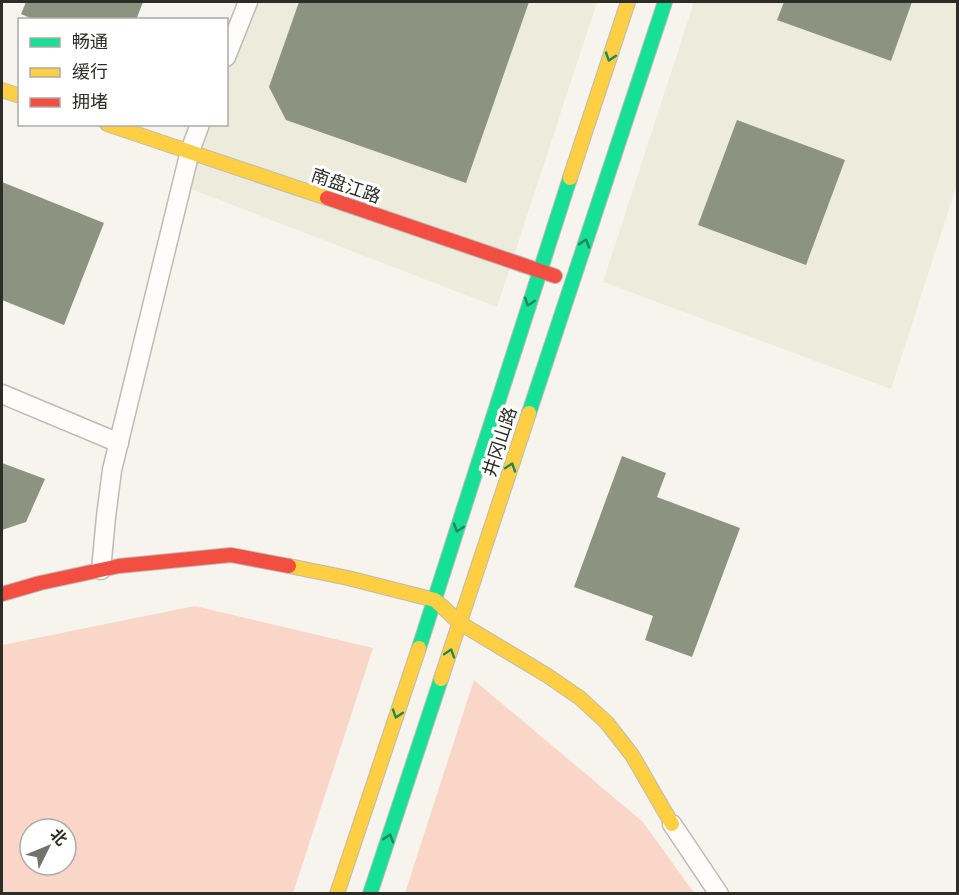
<svg xmlns="http://www.w3.org/2000/svg" width="959" height="895" font-family="Helvetica,'Noto Sans SC',sans-serif">
<rect width="100%" height="100%" fill="#f6f4ec"/>
<!-- built -->
<g fill="#edebdb">
<polygon points="241,2 597,2 497,307 173,182 194,125 226,124 227,39"/>
<polygon points="694,2 957,2 957,184 891,389 603,282"/>
</g>
<!-- green -->
<g fill="#fad6c8" fill-rule="evenodd">
<path d="M 195,606 L 373,648 L 293,893 L 2,893 L 2,645 ZM 30,829 L 66,829 L 66,865 L 30,865 Z"/>
<polygon points="474,680 643,822 694,893 405,893"/>
</g>
<!-- building -->
<g fill="#8c9481">
<polygon points="26,2 143,2 136,20 35,20 21,14"/>
<polygon points="299,2 529,2 466,183 286,120 269,87"/>
<polygon points="784,2 912,2 891,61 777,20"/>
<polygon points="737,120 845,160 806,265 698,225"/>
<polygon points="2,182 104,223 64,325 2,300"/>
<polygon points="622,456 666,473 657,497 740,528 692,657 645,640 653,616 574,587"/>
<polygon points="2,463 45,479 26,522 2,530"/>
</g>
<g fill="none" stroke-linecap="round" stroke-linejoin="round">
<!-- street casing -->
<g stroke="#bcbbb4" stroke-width="21">
<g id="street">
<polyline points="226,57 248,2"/>
<polyline points="2,394 119,443"/>
<polyline points="101,570 106,517 112,470 190,151 200,124"/>
<polyline points="672,824 719,894"/>
</g>
</g>
<!-- fast casing -->
<g stroke="#bcbbb4" stroke-width="16">
<g id="fast">
<polyline points="529,413 665,2"/>
<polyline points="419,648 570,178"/>
<polyline points="370,894 441,679"/>
</g>
</g>
<!-- slow casing -->
<g stroke="#bcbbb4" stroke-width="16">
<g id="slow">
<polyline points="2,90 20,96"/>
<polyline points="107,124 327,198"/>
<polyline points="570,178 628,2"/>
<polyline points="289,566 348,578 435,600 460,623 548,676 580,698 607,723 632,755 672,824"/>
<polyline points="441,679 529,413"/>
<polyline points="337,894 419,648"/>
</g>
</g>
<!-- jam casing -->
<g stroke="#bcbbb4" stroke-width="16">
<g id="jam">
<polyline points="327,198 555,276"/>
<polyline points="2,594 40,583 119,566 231,555 289,566"/>
</g>
</g>
<!-- street -->
<use href="#street" stroke="#fefdfc" stroke-width="18"/>
<!-- fast -->
<use href="#fast" stroke="#16e098" stroke-width="14"/>
<!-- slow -->
<use href="#slow" stroke="#ffcf43" stroke-width="14"/>
<!-- jam -->
<use href="#jam" stroke="#f24e42" stroke-width="14"/>
</g>
<!-- one-way arrows -->
<defs><path id="oneway-chevron" d="M-2-3.5L2.5 0L-2 3.5" fill="none" stroke-width="1.6" stroke-linecap="round" stroke-linejoin="round" transform="scale(1.5)"/></defs>
<g stroke="#228660">
<use href="#oneway-chevron" transform="translate(610 57) rotate(108)"/>
<use href="#oneway-chevron" transform="translate(585 243) rotate(-72)"/>
<use href="#oneway-chevron" transform="translate(529 302) rotate(108)"/>
<use href="#oneway-chevron" transform="translate(511 467) rotate(-72)"/>
<use href="#oneway-chevron" transform="translate(458 528) rotate(108)"/>
<use href="#oneway-chevron" transform="translate(450 653) rotate(-72)"/>
<use href="#oneway-chevron" transform="translate(397 714) rotate(108)"/>
<use href="#oneway-chevron" transform="translate(389 838) rotate(-72)"/>
</g>
<g text-anchor="middle" dominant-baseline="central" stroke-width="6" stroke-linejoin="round" paint-order="stroke">
<!-- street labels -->
<g font-size="18" fill="#2d2d27" stroke="#fff">
<text transform="translate(346 186) rotate(19)">南盘江路</text>
<text transform="translate(500 442) rotate(-72)">井冈山路</text>
</g>
</g>
<!-- border -->
<rect width="959" height="895" fill="none" stroke="#2d2d27" stroke-width="6"/>
<!-- legend -->
<rect x="18" y="18" width="210" height="108" fill="#ffffff" stroke="#ababa9" stroke-width="1.5"/>
<rect x="30" y="38" width="30" height="9" fill="#16e098" stroke="#ababa9" stroke-width="1.5"/>
<text x="72" y="48" font-size="18" fill="#2d2d27">畅通</text>
<rect x="30" y="68" width="30" height="9" fill="#ffcf43" stroke="#ababa9" stroke-width="1.5"/>
<text x="72" y="78" font-size="18" fill="#2d2d27">缓行</text>
<rect x="30" y="98" width="30" height="9" fill="#f24e42" stroke="#ababa9" stroke-width="1.5"/>
<text x="72" y="108" font-size="18" fill="#2d2d27">拥堵</text>
<!-- north arrow -->
<g transform="translate(48 847) rotate(47)"><circle r="28" fill="#ffffff" stroke="#ababa9" stroke-width="1.5"/>
<path d="M0-4.5L10 22L0 15L-10 22Z" fill="#73736c"/>
<text y="-9" font-size="16" font-weight="bold" text-anchor="middle" fill="#2d2d27">北</text>
</g>
</svg>
